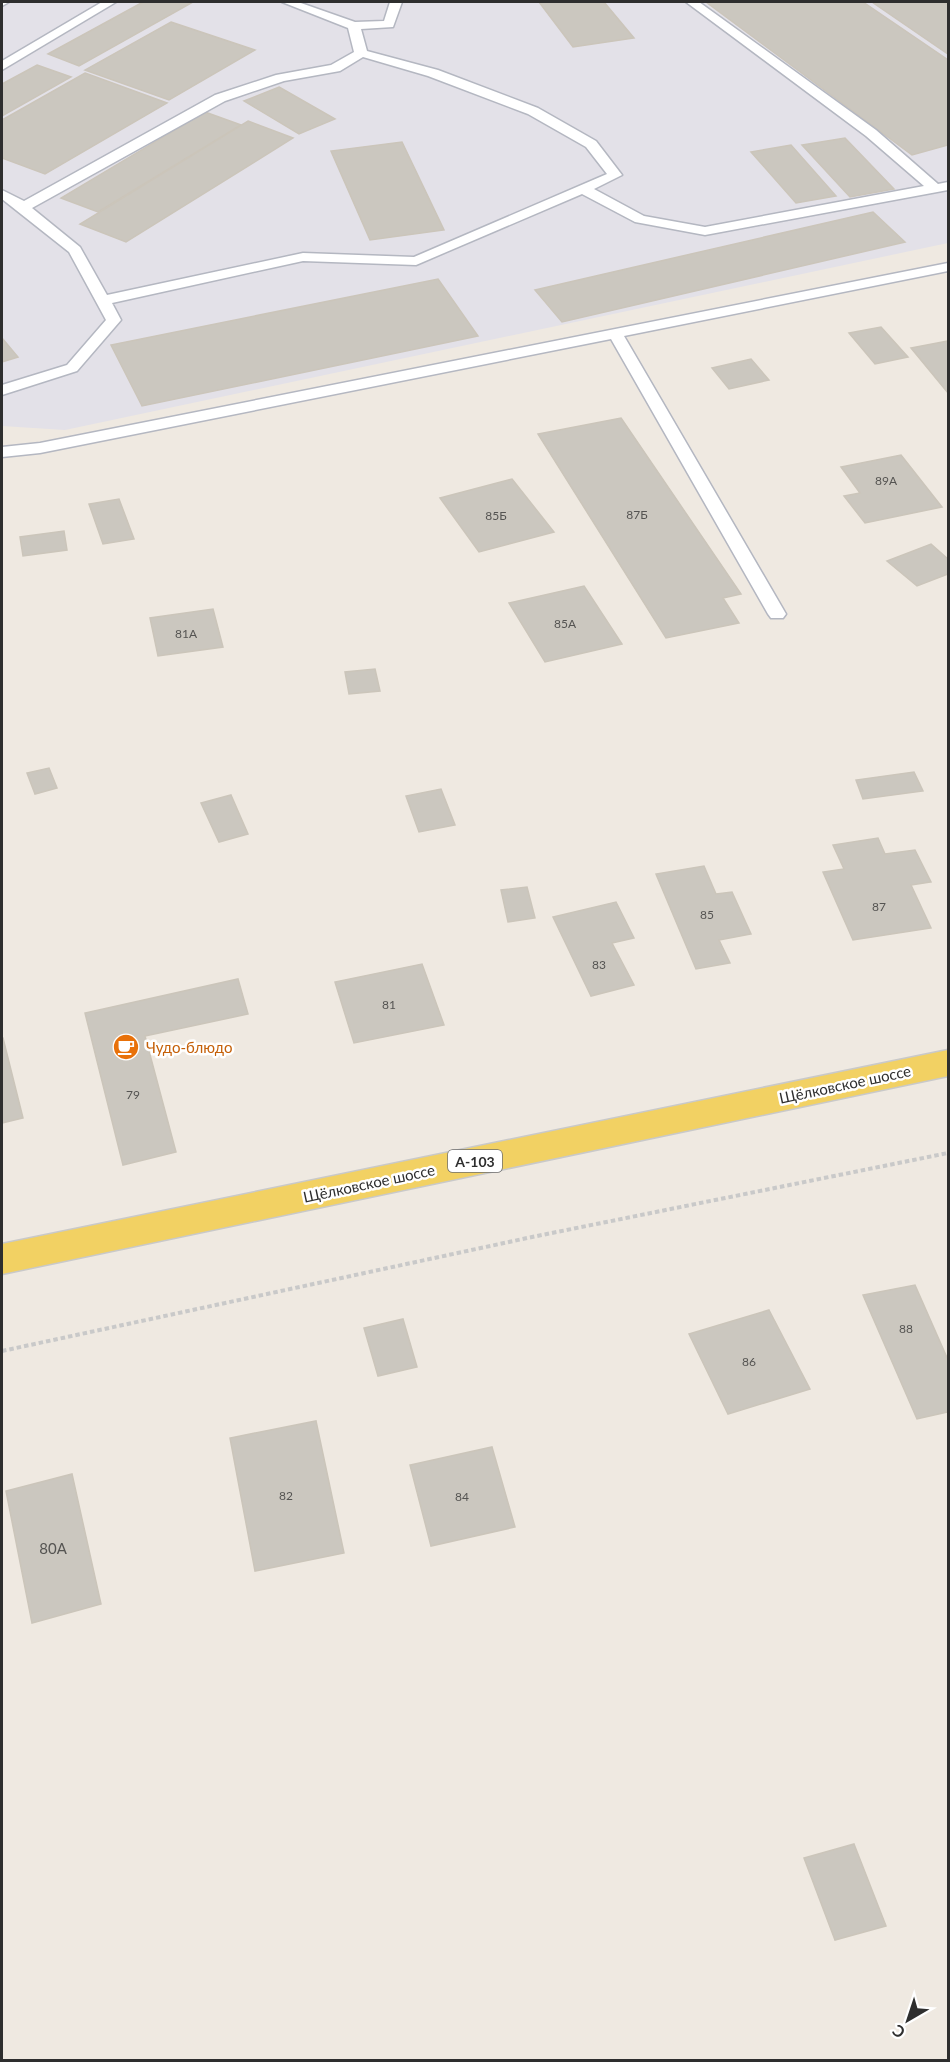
<svg xmlns="http://www.w3.org/2000/svg" width="950" height="2062" font-family="Lato,sans-serif">
<rect width="100%" height="100%" fill="#efe9e1"/>
<!-- industrial -->
<polygon fill="#e3e1e8" points="2,2 948,2 948,243 65,430 2,426"/>
<!-- building -->
<g fill="#cbc7bf" stroke="#cbc5ba" stroke-width="1.5">
<polygon points="143,2 193,2 79,66 48,54"/>
<polygon points="539,2 604,2 634,38 573,47"/>
<polygon points="706,2 863,2 948,60 948,145 912,155"/>
<polygon points="872,2 944,2 948,5 948,54"/>
<polygon points="171,22 255,50 169,100 85,70"/>
<polygon points="37,65 71,77 2,116 2,84"/>
<polygon points="85,73 167,103 45,174 2,158 2,120"/>
<polygon points="279,87 335,119 299,134 244,101"/>
<polygon points="205,112 241,125 98,212 61,198"/>
<polygon points="248,121 293,138 126,242 80,224"/>
<polygon points="845,138 894,189 850,197 802,145"/>
<polygon points="402,142 444,230 370,240 331,151"/>
<polygon points="791,145 836,196 796,203 751,152"/>
<polygon points="873,212 905,242 562,322 535,290"/>
<polygon points="438,279 478,336 142,406 111,345"/>
<polygon points="881,327 908,357 875,364 849,333"/>
<polygon points="2,338 18,357 2,362"/>
<polygon points="948,341 948,393 911,348"/>
<polygon points="751,359 769,380 729,389 712,368"/>
<polygon points="621,418 741,594 723,598 739,623 666,638 538,434"/>
<polygon points="901,455 942,507 865,523 844,496 860,493 841,467"/>
<polygon points="512,479 554,532 479,552 440,498"/>
<polygon points="119,499 134,539 103,544 89,504"/>
<polygon points="64,531 67,550 23,556 20,537"/>
<polygon points="931,544 948,559 948,574 917,586 887,561"/>
<polygon points="584,586 622,644 545,662 509,603"/>
<polygon points="213,609 223,647 158,656 150,618"/>
<polygon points="375,669 380,691 349,694 345,672"/>
<polygon points="49,768 57,788 35,794 27,773"/>
<polygon points="914,772 923,791 863,799 856,780"/>
<polygon points="441,789 455,825 419,832 406,796"/>
<polygon points="231,795 248,834 219,842 201,803"/>
<polygon points="878,838 885,854 915,850 931,882 911,885 931,928 853,940 823,872 844,869 833,845"/>
<polygon points="704,866 716,894 732,892 751,934 719,940 730,963 696,969 656,874"/>
<polygon points="527,887 535,918 508,922 501,890"/>
<polygon points="616,902 634,938 612,943 634,985 591,996 553,917"/>
<polygon points="422,964 444,1025 354,1043 335,982"/>
<polygon points="238,979 248,1014 145,1036 176,1152 123,1165 85,1013"/>
<polygon points="2,1038 3,1038 23,1118 2,1123"/>
<polygon points="915,1285 948,1360 948,1412 917,1419 863,1295"/>
<polygon points="769,1310 810,1389 728,1414 689,1334"/>
<polygon points="403,1319 417,1367 378,1376 364,1328"/>
<polygon points="316,1421 344,1553 255,1571 230,1438"/>
<polygon points="492,1447 515,1527 431,1546 410,1465"/>
<polygon points="72,1474 101,1604 32,1623 6,1491"/>
<polygon points="854,1844 886,1926 835,1940 804,1858"/>
</g>
<g fill="none" stroke-linecap="round" stroke-linejoin="round">
<!-- lane casing -->
<g stroke="#b4b7c1" stroke-width="3">
<g id="lane">
<polygon points="2,2 9,2 2,6"/>
<polygon points="102,2 116,2 2,70 2,61"/>
<path d="M 282,2 L 298,2 L 355,22 L 384,21 L 390,2 L 402,2 L 393,27 L 361,29 L 367,51 L 438,70 L 538,108 L 596,141 L 622,175 L 594,189 L 644,216 L 705,227 L 924,186 L 866,136 L 686,2 L 699,2 L 876,130 L 938,184 L 948,182 L 948,190 L 705,235 L 635,222 L 582,194 L 416,265 L 303,261 L 112,303 L 121,320 L 77,371 L 2,395 L 2,385 L 67,365 L 106,320 L 69,252 L 2,199 L 2,190 L 24,201 L 215,95 L 276,75 L 331,65 L 354,52 L 348,28 ZM 363,57 L 428,76 L 528,114 L 586,147 L 607,174 L 414,257 L 303,253 L 107,295 L 80,247 L 32,208 L 225,101 L 284,81 L 340,71 Z"/>
<polygon points="948,263 948,271 624,336 786,614 783,618 771,618 768,614 611,339 40,453 2,457 2,447 40,443"/>
</g>
</g>
<!-- primary casing -->
<g stroke="#c9c9c9" stroke-width="3">
<polygon id="primary" points="948,1050 948,1076 2,1274 2,1244"/>
</g>
<!-- path -->
<polyline stroke="#c9c9c9" stroke-width="4" stroke-dasharray="4.5 3" stroke-linecap="butt" points="2,1351 532,1237 948,1153"/>
<!-- lane -->
<use href="#lane" fill="#fff" fill-rule="evenodd"/>
<!-- primary -->
<use href="#primary" fill="#f2d163" fill-rule="evenodd"/>
</g>
<!-- icons -->
<defs>
<g id="cafe-disc" transform="scale(1.35)"><circle r="9.5" fill="#e8710a" stroke="#fff"/><path d="M-5.5-4.5H6V0H3Q3 3.5 0 3.5H-2.5Q-5.5 3.5-5.5 0ZM3-3.2v2h1.7v-2ZM-6 4.5H4V6H-6Z" fill="#fff"/></g>
</defs>
<g fill-rule="evenodd">
<use href="#cafe-disc" x="126" y="1047"/>
</g>
<g text-anchor="middle" dominant-baseline="central" stroke-width="5" stroke-linejoin="round" paint-order="stroke">
<!-- number labels -->
<g font-size="12" fill="#555452">
<text x="886" y="480">89А</text>
<text x="637" y="514">87Б</text>
<text x="496" y="515">85Б</text>
<text x="565" y="623">85А</text>
<text x="186" y="633">81А</text>
<text x="879" y="906">87</text>
<text x="707" y="914">85</text>
<text x="599" y="964">83</text>
<text x="389" y="1004">81</text>
<text x="133" y="1094">79</text>
<text x="906" y="1328">88</text>
<text x="749" y="1361">86</text>
<text x="286" y="1495">82</text>
<text x="462" y="1496">84</text>
</g>
<!-- shield labels -->
<rect fill="#fff" stroke="#6d6d6d" stroke-width="1.5" x="448" y="1150" width="54" height="22" rx="4.5"/>
<g font-size="14" font-weight="bold" fill="#2e2e2e">
<text x="475" y="1161">А-103</text>
</g>
<!-- food labels -->
<g font-size="15" fill="#c56008" stroke="#fff" text-anchor="start">
<text x="146" y="1047">Чудо-блюдо</text>
</g>
<!-- street labels -->
<g font-size="15" fill="#2e2e2e" stroke="#fff">
<text transform="translate(845 1084) rotate(-12)">Щёлковское шоссе</text>
<text transform="translate(369 1183) rotate(-12)">Щёлковское шоссе</text>
</g>
<!-- near-number labels -->
<g font-size="15" fill="#555452">
<text x="53" y="1548">80А</text>
</g>
</g>
<!-- border -->
<rect width="950" height="2062" fill="none" stroke="#2e2e2e" stroke-width="6"/>
<!-- north arrow -->
<g transform="translate(908 2020) rotate(219)" stroke="#ffffff" stroke-width="4.5" paint-order="stroke">
<path d="M0-4.5L10 22L0 15L-10 22Z" fill="#2e2e2e"/>
<text y="-9" font-size="16" font-weight="bold" text-anchor="middle" fill="#2e2e2e">С</text>
</g>
</svg>
